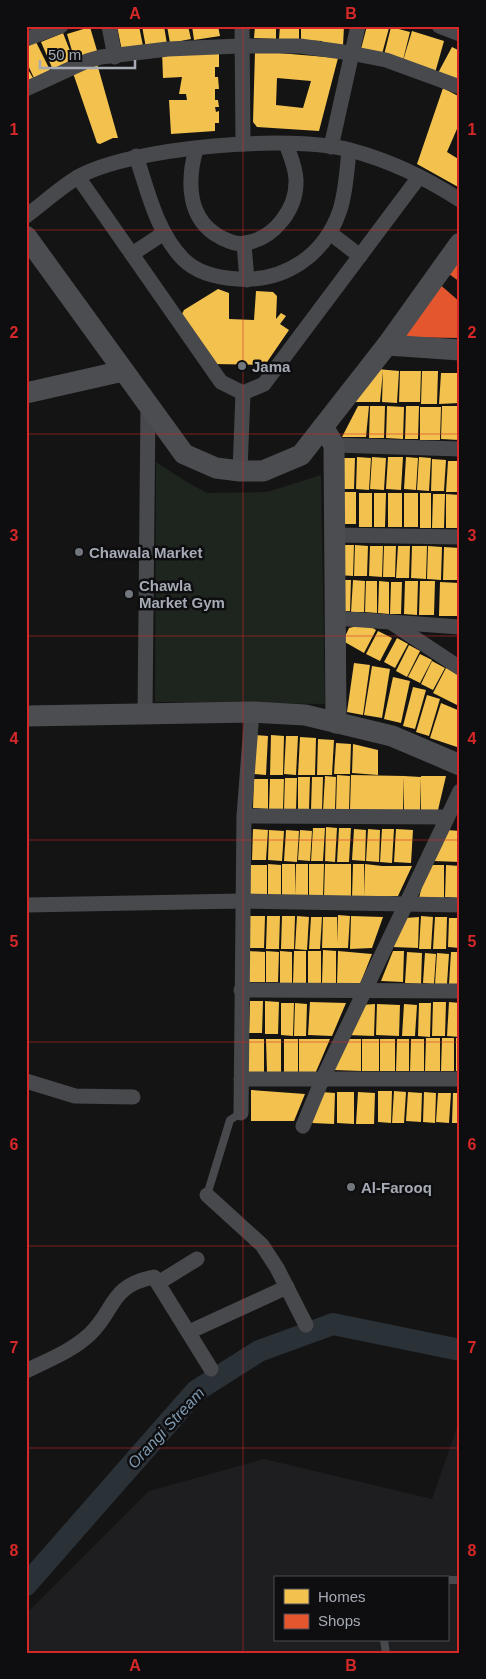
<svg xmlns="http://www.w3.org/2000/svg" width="486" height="1679" font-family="Arial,sans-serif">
<rect width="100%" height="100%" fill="#141414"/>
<!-- built -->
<path fill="#1e1e20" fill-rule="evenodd" d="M 460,1419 L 460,1653 L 26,1653 L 26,1614 L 149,1491 L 264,1459 L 432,1499 ZM 275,1578 L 447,1578 L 447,1640 L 275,1640 Z"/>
<!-- green -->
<polygon fill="#1e241e" points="156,462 187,482 207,493 267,492 321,475 325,704 155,702"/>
<!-- homes -->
<g fill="#f2c14e" fill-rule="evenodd">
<polygon points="117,26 139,26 143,46 122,51"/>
<polygon points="142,26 164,26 167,44 146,48"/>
<polygon points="167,26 188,26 191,39 170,43"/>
<polygon points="192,26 218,26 220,36 194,40"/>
<polygon points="255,26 276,26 276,39 254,38"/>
<polygon points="280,26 299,26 299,40 279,39"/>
<polygon points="301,26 344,26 343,46 322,45 322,41 301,40"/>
<polygon points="367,26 389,28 382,54 361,49"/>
<polygon points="90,27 98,54 75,61 67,34"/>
<polygon points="391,27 410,32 403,60 384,55"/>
<polygon points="412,31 444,41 435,73 402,64"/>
<polygon points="63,33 74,61 53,70 41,42"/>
<polygon points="36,42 50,70 34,78 26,61 26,47"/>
<polygon points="452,47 460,51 460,84 438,73"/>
<polygon points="162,51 219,54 219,67 215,67 215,77 218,77 219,89 215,89 215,100 218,100 219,107 215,107 216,112 219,111 219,123 215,123 215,131 171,134 169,100 187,100 186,94 179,94 182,77 163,78"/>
<path d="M 255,51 L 338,58 L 319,131 L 257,127 L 253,122 ZM 277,78 L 311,81 L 303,108 L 276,105 Z"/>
<polygon points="96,60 118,138 113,138 100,144 97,143 72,70"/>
<polygon points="26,66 33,78 26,81"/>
<polygon points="443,88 460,97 460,122 447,152 460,160 460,188 417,164"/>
<polygon points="218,289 229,293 229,319 254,320 256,291 273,292 277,296 276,319 281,313 286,316 280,324 289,330 265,365 214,364 182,314 184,310"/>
<polygon points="377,369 399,371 397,403 382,402 383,371 380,402 355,402"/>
<polygon points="400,371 421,371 420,402 399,402"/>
<polygon points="422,371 438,371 437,404 421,404"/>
<polygon points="441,373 460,373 460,403 439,404"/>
<polygon points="358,406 369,406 366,437 342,437"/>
<polygon points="370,406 385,406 384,438 369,438"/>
<polygon points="387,406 404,407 403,439 386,438"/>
<polygon points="406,406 419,406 418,439 405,439"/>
<polygon points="442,406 460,406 459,440 441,439"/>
<polygon points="420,407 441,407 440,440 420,440"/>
<polygon points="357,457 371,458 369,490 356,489"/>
<polygon points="372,457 386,458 384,490 370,489"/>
<polygon points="388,457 403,457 401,490 386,489"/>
<polygon points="406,457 418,458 416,490 404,489"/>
<polygon points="419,457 431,458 429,491 417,490"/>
<polygon points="343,458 355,458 354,489 341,489"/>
<polygon points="432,459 446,460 444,491 431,491"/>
<polygon points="448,461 460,461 460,492 446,492"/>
<rect x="341" y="492" width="15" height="32"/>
<rect x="359" y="493" width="13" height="34"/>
<polygon points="374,493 386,493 385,527 374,527"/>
<rect x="388" y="493" width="14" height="34"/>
<rect x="404" y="493" width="14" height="34"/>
<rect x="420" y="493" width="11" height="35"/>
<polygon points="433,494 445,494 444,528 432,528"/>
<polygon points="446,494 460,495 460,528 446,528"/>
<polygon points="339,545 354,545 353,576 338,575"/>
<polygon points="355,545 368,546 367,576 354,576"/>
<polygon points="370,546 383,546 382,577 369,576"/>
<polygon points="384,546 396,546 395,577 383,577"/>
<polygon points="398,546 410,546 409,578 396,578"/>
<polygon points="412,546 427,546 426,579 411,578"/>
<polygon points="428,546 442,547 441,580 427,579"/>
<polygon points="444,547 460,548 460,580 443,580"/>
<polygon points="340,580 351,580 350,611 339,611"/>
<polygon points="353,580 365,581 364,612 351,612"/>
<polygon points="366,581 377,581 377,613 365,612"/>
<polygon points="379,581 389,582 389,614 378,613"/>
<polygon points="405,581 418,581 417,615 404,614"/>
<polygon points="420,581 435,581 434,615 419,615"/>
<polygon points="391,582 402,582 401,614 390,614"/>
<polygon points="440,582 459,583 458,616 439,616"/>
<polygon points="366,624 376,630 364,653 343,641 349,628"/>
<polygon points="378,631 392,638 380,661 366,654"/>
<polygon points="397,638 408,644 395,668 384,662"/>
<polygon points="409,645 420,651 407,677 396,671"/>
<polygon points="420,654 432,660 420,683 408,677"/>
<polygon points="432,661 445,668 433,690 421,684"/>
<polygon points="354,663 370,665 363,715 347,712"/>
<polygon points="372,666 390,669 382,718 364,715"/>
<polygon points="446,668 460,676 459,706 433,693"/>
<polygon points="393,677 410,681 401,723 384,719"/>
<polygon points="413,687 426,690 415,729 403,726"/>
<polygon points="427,695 440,699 429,736 416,732"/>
<polygon points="441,703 460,711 457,747 430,738"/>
<polygon points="255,735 268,736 266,775 254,774"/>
<polygon points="271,735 284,736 283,775 270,775"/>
<polygon points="286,736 298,736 296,775 284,774"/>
<polygon points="300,737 316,738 315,775 298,775"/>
<polygon points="318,739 334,740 332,775 317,775"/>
<polygon points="336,743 351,744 350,774 334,774"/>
<polygon points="353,744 378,750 378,775 352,773"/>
<polygon points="337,775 350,776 349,811 336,811"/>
<polygon points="351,775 404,776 403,811 350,810"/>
<polygon points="325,776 336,777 335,811 323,811"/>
<polygon points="404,776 421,777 420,812 404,811"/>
<polygon points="421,776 446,776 438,810 421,810"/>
<polygon points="298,777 310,777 309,810 298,810"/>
<polygon points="312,777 323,777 322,810 311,810"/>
<polygon points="285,778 297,778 296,810 284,809"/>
<polygon points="254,779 268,779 268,809 253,808"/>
<polygon points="270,779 284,779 283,809 269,809"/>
<polygon points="326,827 337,828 335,862 325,861"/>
<polygon points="313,828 325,828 323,861 311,861"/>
<polygon points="339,828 351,828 349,862 337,862"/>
<polygon points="253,829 268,830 266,860 252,860"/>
<polygon points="354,829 366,830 365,861 352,860"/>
<polygon points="368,829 380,830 379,862 366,861"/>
<polygon points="382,829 394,829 392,863 380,862"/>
<polygon points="396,829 413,830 411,863 394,862"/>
<polygon points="269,830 284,831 282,861 268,860"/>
<polygon points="286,830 299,831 297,862 284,861"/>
<polygon points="300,830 312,831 310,861 298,860"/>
<polygon points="447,830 460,831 460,862 434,861"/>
<polygon points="268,864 281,865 281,896 268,896"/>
<rect x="282" y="864" width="13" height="32"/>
<polygon points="296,864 308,864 308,897 295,896"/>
<polygon points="309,864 324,864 323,896 309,896"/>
<polygon points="325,864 351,864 351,897 324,896"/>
<polygon points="353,864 364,864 364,897 352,897"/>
<polygon points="365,864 382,866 412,866 398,896 364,897"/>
<rect x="250" y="865" width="17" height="31"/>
<polygon points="427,865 444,865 444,898 419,898"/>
<polygon points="446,865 460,866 460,898 445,897"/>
<polygon points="338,915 350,916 348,948 322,948 323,917 337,917 337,943"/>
<polygon points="245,916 265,916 264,948 245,948"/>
<polygon points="267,916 280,916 279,949 266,949"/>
<polygon points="282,916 295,916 294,949 281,949"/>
<polygon points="297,916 309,917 307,950 295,949"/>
<polygon points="351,916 383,917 372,948 350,949"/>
<polygon points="421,916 433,917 431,949 419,949"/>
<polygon points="311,917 322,917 320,949 309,949"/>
<polygon points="419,917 418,948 392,947 405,918"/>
<polygon points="435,917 447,917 446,949 433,949"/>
<polygon points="449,918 460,918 460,948 448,947"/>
<polygon points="323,950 336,951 336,984 322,983"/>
<polygon points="248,951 265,952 265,982 247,982"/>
<polygon points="266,951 279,952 278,982 266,982"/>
<polygon points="280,951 292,952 292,983 280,983"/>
<polygon points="294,951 306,951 306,983 293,983"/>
<rect x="308" y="951" width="13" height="33"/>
<polygon points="338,951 372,954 360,984 337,984"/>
<polygon points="393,951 404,951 403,982 381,981"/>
<polygon points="407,952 422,953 421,984 405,983"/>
<polygon points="451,952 460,952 460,985 449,984"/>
<polygon points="425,953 436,954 434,984 423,983"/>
<polygon points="437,953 449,954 447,984 435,984"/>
<polygon points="250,1001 263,1001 262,1033 249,1033"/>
<polygon points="265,1001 279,1002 278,1034 265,1034"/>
<polygon points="310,1002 346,1003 332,1036 308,1035"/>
<polygon points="433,1002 446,1002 445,1036 432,1036"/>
<polygon points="449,1002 460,1003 460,1037 447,1036"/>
<polygon points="281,1003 294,1003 293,1036 281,1035"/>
<polygon points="295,1003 307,1004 306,1036 294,1036"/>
<polygon points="419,1003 431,1003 430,1037 418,1036"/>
<polygon points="375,1004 374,1036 347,1035 361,1005"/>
<polygon points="377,1004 400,1005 399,1036 376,1035"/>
<polygon points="404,1004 417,1005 415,1036 402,1036"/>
<polygon points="426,1038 440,1038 440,1071 425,1071"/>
<polygon points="442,1038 454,1038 454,1071 441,1071"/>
<rect x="456" y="1038" width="4" height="33"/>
<polygon points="246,1039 264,1039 264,1073 246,1074"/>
<polygon points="266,1039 281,1039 281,1073 267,1073"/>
<rect x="284" y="1039" width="14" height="34"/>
<polygon points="299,1039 330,1039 315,1074 299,1073"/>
<polygon points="343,1039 361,1039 361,1071 334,1070"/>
<rect x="362" y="1039" width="17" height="32"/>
<rect x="380" y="1039" width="15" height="32"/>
<polygon points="397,1039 409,1039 409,1071 396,1071"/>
<polygon points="411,1039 424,1039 424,1071 410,1071"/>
<polygon points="251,1090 305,1094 294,1121 251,1121"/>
<polygon points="378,1091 392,1091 391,1123 378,1122"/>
<polygon points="394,1091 406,1092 404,1123 392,1123"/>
<polygon points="322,1092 335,1093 334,1124 312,1123"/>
<polygon points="337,1092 354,1092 354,1124 337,1123"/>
<polygon points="358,1092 375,1093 374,1124 356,1124"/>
<polygon points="408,1092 422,1093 421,1122 406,1121"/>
<polygon points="424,1092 436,1093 435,1123 423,1122"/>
<polygon points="438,1093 451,1093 449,1123 436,1122"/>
<polygon points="453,1093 460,1093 460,1123 452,1123"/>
</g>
<!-- shops -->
<g fill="#e4572e">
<polygon points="460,260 460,282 449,274"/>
<polygon points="437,282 460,302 460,338 397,337"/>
</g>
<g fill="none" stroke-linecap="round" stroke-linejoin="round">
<!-- river -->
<polyline stroke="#2a3137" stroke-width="22" points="26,1585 196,1391 259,1351 333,1324 460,1350"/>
<!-- lane -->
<g stroke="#48494d" stroke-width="8">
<polyline points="207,1195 230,1120 241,1113"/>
<polyline points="447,1580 460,1580"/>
<polyline points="384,1640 386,1653"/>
</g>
<!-- street -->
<g stroke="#48494d" stroke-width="15">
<polyline points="109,26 115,57"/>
<polyline points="242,26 243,144"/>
<polyline points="439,26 460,34"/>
<polyline points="26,39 61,26"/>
<polyline points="26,89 87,61 101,57 168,49 240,46 300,46 350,53 386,60 460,87"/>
<polyline points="331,147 358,26"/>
<path d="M 196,149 C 187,181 187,219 220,237 C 228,241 236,245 245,243 C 274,239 297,209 296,180 C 296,168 290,155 286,144"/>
<path d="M 136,156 C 148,191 156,231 183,259 C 197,273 219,278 238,279 C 285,282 325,255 340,210 C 346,191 347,170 349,150"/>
<polyline points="78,177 221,382 243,393 264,384 419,177"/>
<path d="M 26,216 C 43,204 59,188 78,177 C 131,147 290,134 350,150 C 388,160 426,178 460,200"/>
<polyline points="330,233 360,256"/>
<polyline points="244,244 247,280"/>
<polyline points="132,254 164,233"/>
<polyline points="334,445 460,449"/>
<polyline points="240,471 243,393"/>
<polyline points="335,535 460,537"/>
<polyline points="335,618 460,627"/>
<polyline points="392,623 460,668"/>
<polyline points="145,714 148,405"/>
<polyline points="244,816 447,817"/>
<polyline points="26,905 242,901 460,905"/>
<polyline points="241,990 460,991"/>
<polyline points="241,1079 460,1079"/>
<polyline points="26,1081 75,1096 133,1097"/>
<polyline points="241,1113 244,816 252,712"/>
<polyline points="303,1126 322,1080 460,791"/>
<polyline points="207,1195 262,1245 277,1268 306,1325"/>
<polyline points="158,1283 197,1259"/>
<polyline points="189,1332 287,1287"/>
<path d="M 26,1371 C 48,1360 72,1351 90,1334 C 116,1309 109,1286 154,1277 L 211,1369"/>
</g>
<!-- secondary -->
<g stroke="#4c4d51" stroke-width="21">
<polyline points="26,236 184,454 216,468 240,471 263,471 301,455 387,345 460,243"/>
<polyline points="387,345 460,350"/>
<polyline points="26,393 123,371"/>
<polyline points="323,427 334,445 336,723"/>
<polyline points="26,716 252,712 305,715 392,736 460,765"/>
</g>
</g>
<!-- grid -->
<path fill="none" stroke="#d62828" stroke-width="1" stroke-opacity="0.55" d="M 243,26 L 243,1653M 26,230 L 460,230M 26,434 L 460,434M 26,636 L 460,636M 26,840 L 460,840M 26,1042 L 460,1042M 26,1246 L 460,1246M 26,1448 L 460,1448"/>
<!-- markers -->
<g fill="#72767d" stroke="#0e0e10" stroke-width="2">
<circle cx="242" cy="366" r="5"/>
<circle cx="79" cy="552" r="5"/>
<circle cx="129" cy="594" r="5"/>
<circle cx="351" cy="1187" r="5"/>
</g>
<g text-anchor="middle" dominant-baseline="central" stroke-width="5" stroke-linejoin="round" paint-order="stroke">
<!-- poi labels -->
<g font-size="15" font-weight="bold" fill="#a5aab5" stroke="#0e0e10" text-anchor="start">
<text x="252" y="366">Jama</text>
<text x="89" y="552">Chawala Market</text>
<text x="139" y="585">Chawla<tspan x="139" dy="17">Market Gym</tspan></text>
<text x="361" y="1187">Al-Farooq</text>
</g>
<!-- water labels -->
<g font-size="16" font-style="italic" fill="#7d98af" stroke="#0e0e10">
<text transform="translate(166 1428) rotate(-47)">Orangi Stream</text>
</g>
</g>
<!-- border -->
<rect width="486" height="1679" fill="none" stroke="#0e0e10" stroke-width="55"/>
<!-- legend -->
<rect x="274" y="1576" width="175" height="65" fill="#0e0e10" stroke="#4a4c52"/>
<rect x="284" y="1589" width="25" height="15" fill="#f2c14e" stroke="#4a4c52"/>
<text x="318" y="1602" font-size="15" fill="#a5aab5">Homes</text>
<rect x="284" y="1614" width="25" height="15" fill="#e4572e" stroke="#4a4c52"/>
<text x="318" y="1626" font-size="15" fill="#a5aab5">Shops</text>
<!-- scale -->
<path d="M40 60v8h95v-8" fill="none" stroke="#a5aab5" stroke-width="2.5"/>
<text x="48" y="60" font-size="15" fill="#a5aab5" stroke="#0e0e10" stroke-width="4" paint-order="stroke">50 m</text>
<rect x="28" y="28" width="430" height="1624" fill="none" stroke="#d62828" stroke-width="2"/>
<g font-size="16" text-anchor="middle" font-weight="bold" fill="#d62828">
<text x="135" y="19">A</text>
<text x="351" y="19">B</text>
<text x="14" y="135">1</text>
<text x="472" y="135">1</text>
<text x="14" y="338">2</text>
<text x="472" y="338">2</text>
<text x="14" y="541">3</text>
<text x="472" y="541">3</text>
<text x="14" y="744">4</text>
<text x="472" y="744">4</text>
<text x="14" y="947">5</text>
<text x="472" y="947">5</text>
<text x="14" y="1150">6</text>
<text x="472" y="1150">6</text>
<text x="14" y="1353">7</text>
<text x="472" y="1353">7</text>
<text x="14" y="1556">8</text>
<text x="472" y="1556">8</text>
<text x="135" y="1671">A</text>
<text x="351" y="1671">B</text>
</g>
</svg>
